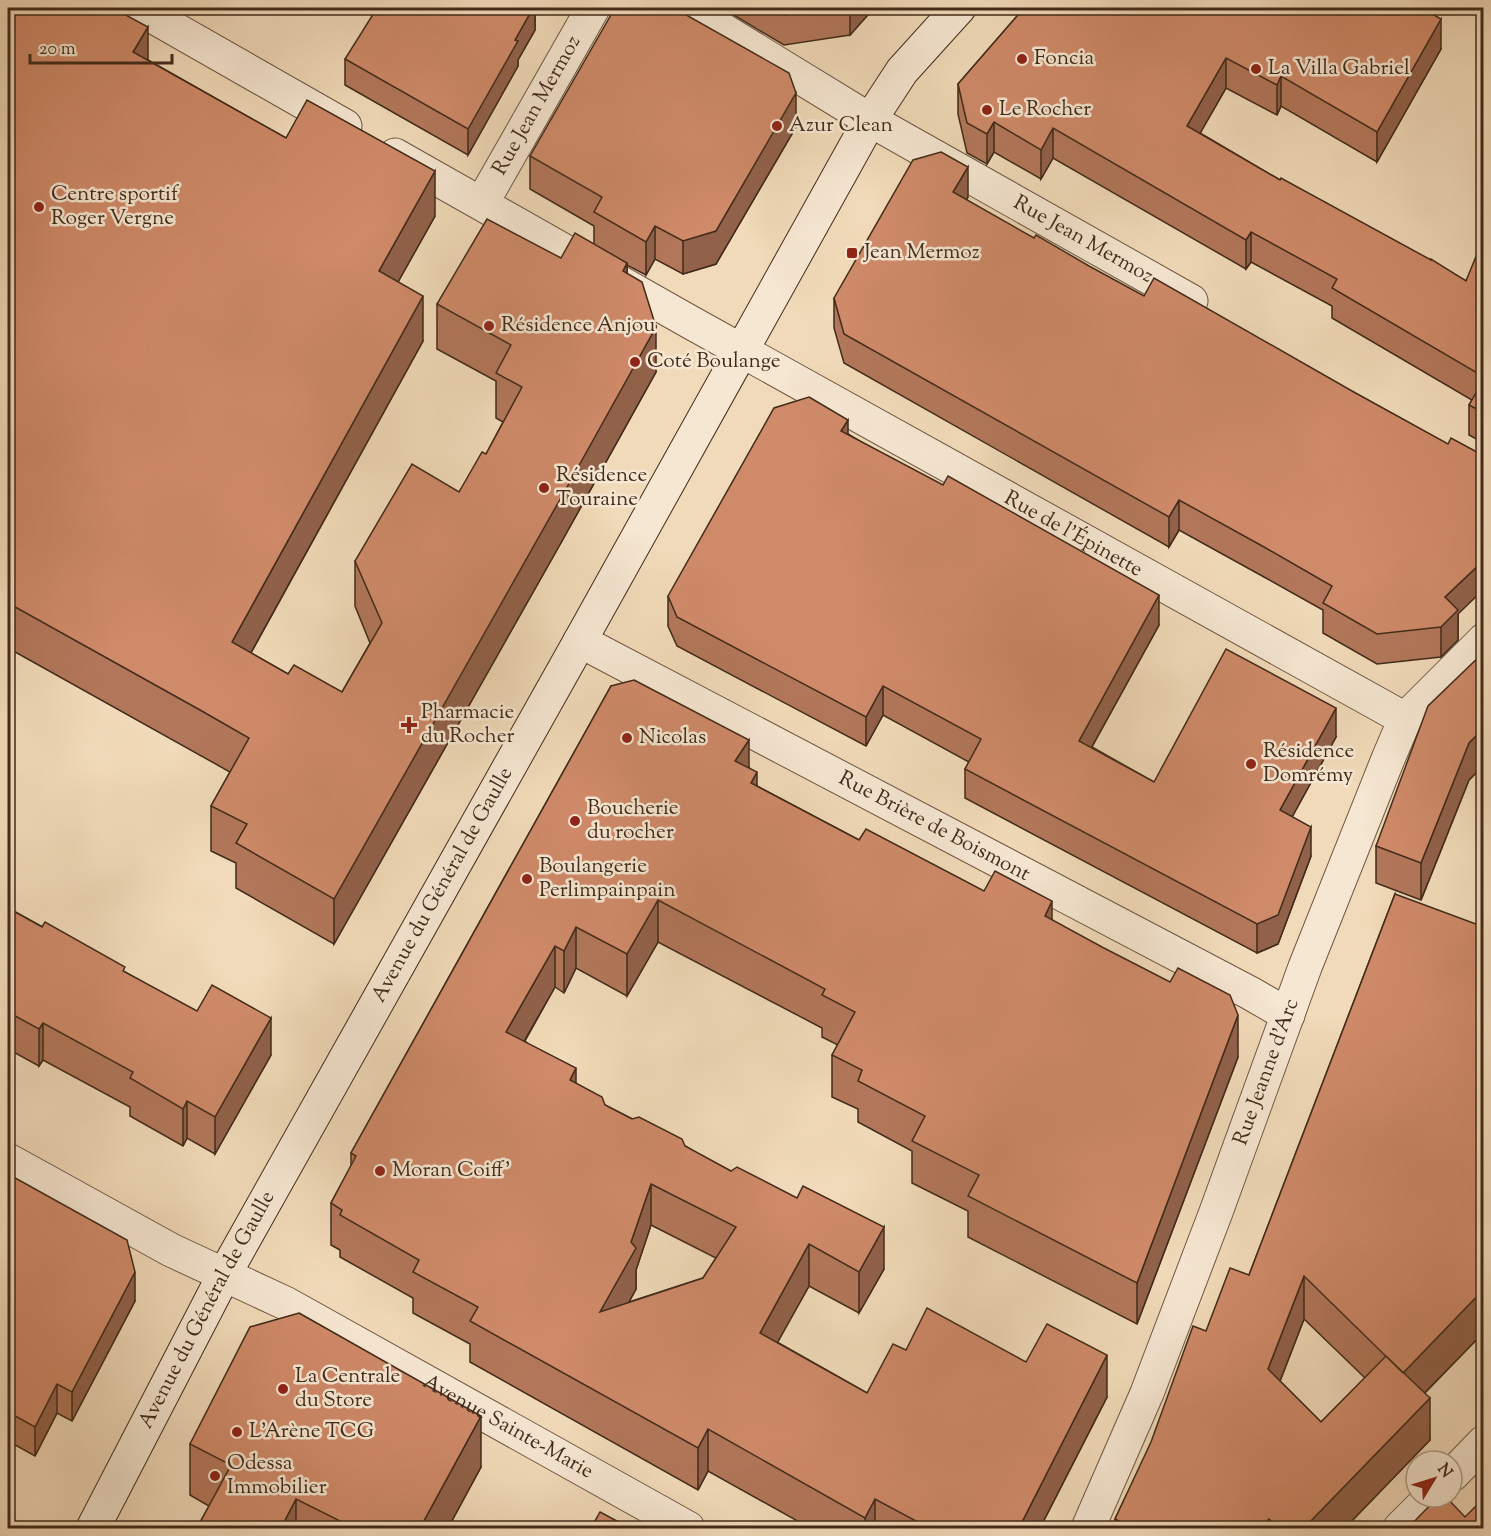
<svg xmlns="http://www.w3.org/2000/svg" width="1491" height="1536" font-family="'Sorts Mill Goudy',serif">
<rect width="100%" height="100%" fill="#f1dab9"/>
<filter id="stains"><feTurbulence type="fractalNoise" baseFrequency=".00333" numOctaves="4"/><feColorMatrix values="0 0 0 0 .2 0 0 0 0 .09 0 0 0 0 .02 0 0 0 .5 -.17"/></filter>
<radialGradient id="worn" r=".72"><stop offset=".6" stop-color="#630" stop-opacity="0"/><stop offset="1" stop-color="#630" stop-opacity=".3"/></radialGradient>
<g fill="none" stroke-linecap="round" stroke-linejoin="round">
<!-- minor casing -->
<g stroke="#6e5742" stroke-width="35">
<g id="minor">
<polyline points="138,8 345,126"/>
<path id="s1" d="M 687,8 L 870,120 L 1191,301"/>
<path id="s2" d="M 395,155 L 690,322 L 1405,719"/>
<path id="s3" d="M 482,203 L 593,8"/>
<path id="s4" d="M 580,641 L 1250,993 L 1288,1015"/>
<path id="s5" d="M 8,1160 L 171,1250 L 285,1303 L 688,1528"/>
<polyline points="1452,1475 1484,1442"/>
<path id="s6" d="M 1088,1528 L 1147,1393 L 1216,1212 L 1305,967 L 1388,759 L 1405,719 L 1484,640"/>
<polyline points="1400,1528 1431,1497"/>
</g>
</g>
<!-- secondary casing -->
<g stroke="#422b1a" stroke-width="35">
<g id="secondary">
<path id="s7" d="M 93,1528 L 224,1275 L 580,641 L 870,120 L 902,71 L 959,8"/>
</g>
</g>
<!-- minor -->
<use href="#minor" stroke="#f6e7d2" stroke-width="33"/>
<!-- secondary -->
<use href="#secondary" stroke="#f6e7d2" stroke-width="33"/>
</g>
<!-- wall -->
<g fill="#b2775a" stroke="#422b1a" stroke-width="1.5" fill-rule="evenodd">
<polygon points="8,8 148,60 286,138 435,216 398,282 423,341 251,653 288,674 342,692 370,643 355,606 355,561 459,492 486,454 503,422 496,418 496,381 437,349 437,304 561,258 594,244 594,226 530,189 530,156 796,127 716,264 683,274 655,259 646,275 627,265 627,273 656,372 562,541 334,944 236,888 236,863 211,851 211,806 230,772 8,648"/>
<polygon points="535,8 535,30 518,60 518,66 468,155 345,85 345,59"/>
<polygon points="722,8 874,8 850,35 784,45"/>
<polygon points="1024,8 1441,49 1377,162 1281,106 1277,115 1226,88 1200,133 1280,180 1466,281 1484,251 1484,443 1469,435 1469,405 1472,400 1332,318 1332,306 1251,262 1246,269 1053,158 1041,179 994,152 987,164 967,153 958,114 958,84"/>
<polygon points="968,197 966,200 1458,614 1458,640 1441,657 1377,664 1323,633 1323,610 1264,577 1179,530 1169,547 844,363 834,328 834,298"/>
<polygon points="848,434 1159,625 1092,747 1154,782 1336,737 1292,817 1311,856 1278,944 1257,953 965,798 965,769 969,762 883,715 866,746 677,646 668,626 668,596"/>
<polygon points="1484,652 1484,765 1469,780 1421,900 1376,883 1376,846"/>
<path d="M 611,686 L 749,767 L 757,786 L 859,840 L 1052,920 L 1238,1057 L 1137,1324 L 968,1237 L 968,1211 L 912,1183 L 912,1151 L 858,1122 L 858,1109 L 832,1097 L 832,1055 L 838,1045 L 822,1037 L 822,1028 L 658,942 L 627,996 L 576,968 L 564,993 L 555,987 L 525,1041 L 576,1084 L 605,1105 L 685,1146 L 884,1269 L 859,1313 L 809,1286 L 777,1342 L 867,1393 L 906,1350 L 1026,1362 L 1107,1397 L 1040,1528 L 810,1528 L 708,1471 L 698,1490 L 470,1362 L 470,1344 L 413,1313 L 413,1298 L 340,1257 L 340,1250 L 331,1245 L 331,1203 L 351,1166 L 351,1153 ZM 651,1225 L 716,1258 L 703,1278 L 629,1302 L 636,1289 L 636,1270 Z"/>
<path d="M 1395,894 L 1484,1332 L 1425,1393 L 1430,1440 L 1345,1528 L 1115,1528 L 1115,1519 L 1206,1331 L 1249,1275 ZM 1304,1319 L 1365,1378 L 1321,1422 L 1280,1381 Z"/>
<polygon points="8,908 125,972 271,1055 215,1154 187,1138 183,1146 130,1116 130,1107 43,1060 39,1066 8,1049"/>
<polygon points="8,1174 135,1301 72,1421 57,1413 35,1456 8,1441"/>
<polygon points="190,1444 481,1467 448,1528 197,1528 209,1506 190,1495"/>
</g>
<!-- shaded-wall -->
<g fill="#91614a" stroke="#422b1a" stroke-width="1.5">
<polygon points="533,8 535,8 535,30 518,60 518,66 468,155 468,129 515,40"/>
<polygon points="850,8 874,8 850,35"/>
<polygon points="1441,19 1441,49 1377,162 1377,132"/>
<polygon points="148,27 148,72 133,52"/>
<polygon points="1226,58 1226,88 1187,156 1187,126"/>
<polygon points="1281,76 1281,106 1277,115 1277,85"/>
<polygon points="796,93 796,127 716,264 683,274 683,241"/>
<polygon points="994,122 994,152 987,164 987,134"/>
<polygon points="1053,128 1053,158 1041,179 1041,150"/>
<polygon points="968,167 968,197 953,222 953,192"/>
<polygon points="435,171 435,216 379,316 379,271"/>
<polygon points="655,226 655,259 646,275 646,242"/>
<polygon points="1251,232 1251,262 1246,269 1246,240"/>
<polygon points="627,263 627,308 623,271"/>
<polygon points="423,296 423,341 232,687 232,642"/>
<polygon points="656,327 656,372 562,541 334,944 334,899"/>
<polygon points="848,420 848,449 841,431"/>
<polygon points="1179,500 1179,530 1169,547 1169,517"/>
<polygon points="1484,560 1484,589 1458,614 1458,640 1441,657 1441,627 1445,597"/>
<polygon points="1159,595 1159,625 1079,770 1079,741"/>
<polygon points="883,686 883,715 866,746 866,717"/>
<polygon points="1336,708 1336,737 1280,839 1280,810"/>
<polygon points="1484,728 1484,765 1469,780 1421,900 1421,863 1469,743"/>
<polygon points="749,740 749,782 735,761"/>
<polygon points="757,772 757,813 751,783"/>
<polygon points="1311,827 1311,856 1278,944 1257,953 1257,924"/>
<polygon points="658,900 658,942 627,996 627,954"/>
<polygon points="1052,901 1052,943 1045,916"/>
<polygon points="576,927 576,968 564,993 564,951"/>
<polygon points="555,946 555,987 506,1073 506,1032"/>
<polygon points="1238,1015 1238,1057 1137,1324 1137,1283"/>
<polygon points="271,1018 271,1055 215,1154 215,1117"/>
<polygon points="43,1023 43,1060 39,1066 39,1029"/>
<polygon points="576,1068 576,1109 570,1080"/>
<polygon points="187,1101 187,1138 183,1146 183,1109"/>
<polygon points="651,1184 651,1225 636,1270 636,1289 600,1354 600,1312 631,1242"/>
<polygon points="884,1227 884,1269 859,1313 859,1272"/>
<polygon points="809,1244 809,1286 760,1374 760,1333"/>
<polygon points="135,1272 135,1301 72,1421 72,1392"/>
<polygon points="1304,1276 1304,1319 1268,1412 1268,1369"/>
<polygon points="1484,1289 1484,1332 1403,1415 1403,1373"/>
<polygon points="1107,1355 1107,1397 1040,1528 1019,1528"/>
<polygon points="57,1384 57,1413 35,1456 35,1427"/>
<polygon points="1430,1398 1430,1440 1345,1528 1304,1528"/>
<polygon points="481,1416 481,1467 448,1528 420,1528"/>
<polygon points="708,1429 708,1471 698,1490 698,1448"/>
<polygon points="296,1499 296,1528 281,1528"/>
<polygon points="875,1499 875,1528 865,1528 865,1518"/>
<polygon points="1269,1519 1269,1528 1259,1528"/>
</g>
<!-- building -->
<g fill="#cf8a69" stroke="#422b1a" stroke-width="1.5" fill-rule="evenodd">
<polygon points="8,8 113,8 148,27 133,52 286,138 307,100 435,171 379,271 423,296 232,642 288,674 294,665 342,692 382,623 355,561 412,464 459,492 482,452 486,454 522,387 496,373 511,345 437,304 487,219 561,258 575,233 627,263 623,271 642,282 656,327 562,496 334,899 236,843 247,824 211,806 249,738 200,710 8,603"/>
<polygon points="377,8 533,8 515,40 518,41 468,129 345,59"/>
<polygon points="615,8 674,8 789,73 796,93 716,231 683,241 655,226 646,242 594,212 602,197 530,156"/>
<polygon points="771,8 833,8 784,15"/>
<polygon points="1024,8 1422,8 1441,19 1377,132 1281,76 1277,85 1226,58 1187,126 1280,180 1281,178 1431,260 1431,259 1466,281 1479,249 1484,251 1484,377 1332,288 1337,279 1251,232 1246,240 1053,128 1041,150 994,122 987,134 967,123 958,84"/>
<polygon points="941,152 968,167 953,192 1034,238 1036,235 1089,266 1144,296 1154,278 1352,391 1448,444 1451,438 1475,451 1484,454 1484,560 1445,597 1458,610 1441,627 1377,634 1323,603 1332,586 1264,547 1179,500 1169,517 844,334 834,298 913,160"/>
<polygon points="1484,379 1484,413 1469,405"/>
<polygon points="809,397 848,420 841,431 943,485 948,476 1159,595 1079,741 1154,782 1226,649 1336,708 1280,810 1311,827 1278,915 1257,924 965,769 981,739 883,686 866,717 677,617 668,596 774,408"/>
<polygon points="1484,652 1484,728 1469,743 1421,863 1376,846 1428,706"/>
<path d="M 634,680 L 749,740 L 735,761 L 757,772 L 751,783 L 859,840 L 866,829 L 984,891 L 995,871 L 1052,901 L 1045,916 L 1102,947 L 1170,982 L 1178,968 L 1230,995 L 1238,1015 L 1137,1283 L 968,1196 L 979,1175 L 912,1141 L 925,1116 L 858,1081 L 862,1070 L 832,1055 L 855,1012 L 822,995 L 825,989 L 658,900 L 627,954 L 576,927 L 564,951 L 555,946 L 506,1032 L 576,1068 L 570,1080 L 602,1097 L 605,1105 L 632,1119 L 639,1117 L 682,1139 L 685,1146 L 731,1171 L 737,1167 L 797,1198 L 803,1186 L 884,1227 L 859,1272 L 809,1244 L 760,1333 L 867,1393 L 893,1344 L 906,1350 L 927,1308 L 1026,1362 L 1047,1324 L 1107,1355 L 1019,1528 L 929,1528 L 875,1499 L 865,1518 L 708,1429 L 698,1448 L 470,1321 L 478,1307 L 413,1272 L 419,1260 L 340,1215 L 342,1210 L 331,1203 L 356,1156 L 351,1153 L 611,686 ZM 651,1184 L 736,1227 L 703,1278 L 600,1312 L 636,1248 L 631,1242 Z"/>
<polygon points="1395,894 1484,927 1484,1289 1403,1373 1304,1276 1268,1369 1321,1422 1386,1356 1430,1398 1304,1528 1279,1528 1269,1519 1259,1528 1132,1528 1115,1519 1151,1442 1193,1326 1206,1331 1230,1268 1249,1275"/>
<polygon points="8,908 42,927 45,922 125,967 123,971 197,1011 212,985 271,1018 215,1117 187,1101 183,1109 130,1078 133,1072 43,1023 39,1029 8,1012"/>
<polygon points="8,1174 127,1240 135,1272 72,1392 57,1384 35,1427 8,1412"/>
<polygon points="299,1313 481,1416 420,1528 354,1528 296,1499 281,1528 197,1528 231,1465 190,1444 250,1327"/>
<polygon points="1438,1497 1446,1497 1465,1517 1484,1498 1484,1528 1408,1528"/>
<polygon points="600,1512 630,1528 591,1528"/>
</g>
<!-- markers -->
<g fill="#8f2418" stroke="#f6e7d2" stroke-width="2">
<circle cx="1022" cy="59" r="6"/>
<circle cx="1256" cy="69" r="6"/>
<circle cx="987" cy="110" r="6"/>
<circle cx="777" cy="126" r="6"/>
<circle cx="39" cy="207" r="6"/>
<rect x="846" y="247" width="12" height="12" rx="3"/>
<circle cx="489" cy="326" r="6"/>
<circle cx="635" cy="362" r="6"/>
<circle cx="544" cy="488" r="6"/>
<path d="M406 716h6v6h6v6h-6v6h-6v-6h-6v-6h6z"/>
<circle cx="627" cy="738" r="6"/>
<circle cx="1251" cy="764" r="6"/>
<circle cx="575" cy="821" r="6"/>
<circle cx="527" cy="879" r="6"/>
<circle cx="380" cy="1171" r="6"/>
<circle cx="283" cy="1389" r="6"/>
<circle cx="237" cy="1432" r="6"/>
<circle cx="215" cy="1476" r="6"/>
</g>
<g text-anchor="middle" dominant-baseline="central" stroke-width="5" stroke-linejoin="round" paint-order="stroke">
<!-- poi labels -->
<g font-size="21" fill="#422b1a" stroke="#f6e7d2" text-anchor="start">
<text x="1034" y="59">Foncia</text>
<text x="1268" y="69">La Villa Gabriel</text>
<text x="999" y="110">Le Rocher</text>
<text x="789" y="126">Azur Clean</text>
<text x="51" y="195">Centre sportif<tspan x="51" dy="24">Roger Vergne</tspan></text>
<text x="864" y="253">Jean Mermoz</text>
<text x="501" y="326">Résidence Anjou</text>
<text x="647" y="362">Coté Boulange</text>
<text x="556" y="476">Résidence<tspan x="556" dy="24">Touraine</tspan></text>
<text x="421" y="713">Pharmacie<tspan x="421" dy="24">du Rocher</tspan></text>
<text x="639" y="738">Nicolas</text>
<text x="1263" y="752">Résidence<tspan x="1263" dy="24">Domrémy</tspan></text>
<text x="587" y="809">Boucherie<tspan x="587" dy="24">du rocher</tspan></text>
<text x="539" y="867">Boulangerie<tspan x="539" dy="24">Perlimpainpain</tspan></text>
<text x="392" y="1171">Moran Coiff'</text>
<text x="295" y="1377">La Centrale<tspan x="295" dy="24">du Store</tspan></text>
<text x="249" y="1432">L'Arène TCG</text>
<text x="227" y="1464">Odessa<tspan x="227" dy="24">Immobilier</tspan></text>
</g>
<!-- street labels -->
<g font-size="21" fill="#422b1a" stroke="#f6e7d2">
<text stroke="none"><textPath href="#s3" startOffset="112">Rue Jean Mermoz</textPath></text>
<text stroke="none"><textPath href="#s1" startOffset="459">Rue Jean Mermoz</textPath></text>
<text stroke="none"><textPath href="#s2" startOffset="777">Rue de l'Épinette</textPath></text>
<text stroke="none"><textPath href="#s4" startOffset="400">Rue Brière de Boismont</textPath></text>
<text stroke="none"><textPath href="#s7" startOffset="732">Avenue du Général de Gaulle</textPath></text>
<text stroke="none"><textPath href="#s6" startOffset="490">Rue Jeanne d'Arc</textPath></text>
<text stroke="none"><textPath href="#s7" startOffset="246">Avenue du Général de Gaulle</textPath></text>
<text stroke="none"><textPath href="#s5" startOffset="567">Avenue Sainte-Marie</textPath></text>
</g>
</g>
<!-- margin -->
<rect width="1491" height="1536" fill="none" stroke="#f1dab9" stroke-width="30"/>
<rect x="9" y="9" width="1473" height="1518" fill="none" stroke="#422b1a" stroke-width="3"/>
<rect x="15" y="15" width="1461" height="1506" fill="none" stroke="#422b1a" stroke-width="1.5"/>
<!-- north arrow -->
<g transform="translate(1434 1479) rotate(52)"><circle r="28" fill="#f6e7d2" stroke="#ae9c88" stroke-width="1.5"/>
<path d="M0-4.5L10 22L0 15L-10 22Z" fill="#8f2418"/>
<text y="-9" font-size="16" font-weight="bold" text-anchor="middle" fill="#422b1a">N</text>
</g>
<!-- scale -->
<path d="M30 54v9h142v-9" fill="none" stroke="#422b1a" stroke-width="3"/>
<text x="39" y="54" font-size="18" fill="#422b1a" stroke="#f6e7d2" stroke-width="4.5" paint-order="stroke">20 m</text>
<rect width="100%" height="100%" filter="url(#stains)"/>
<rect width="100%" height="100%" fill="url(#worn)"/>
</svg>
